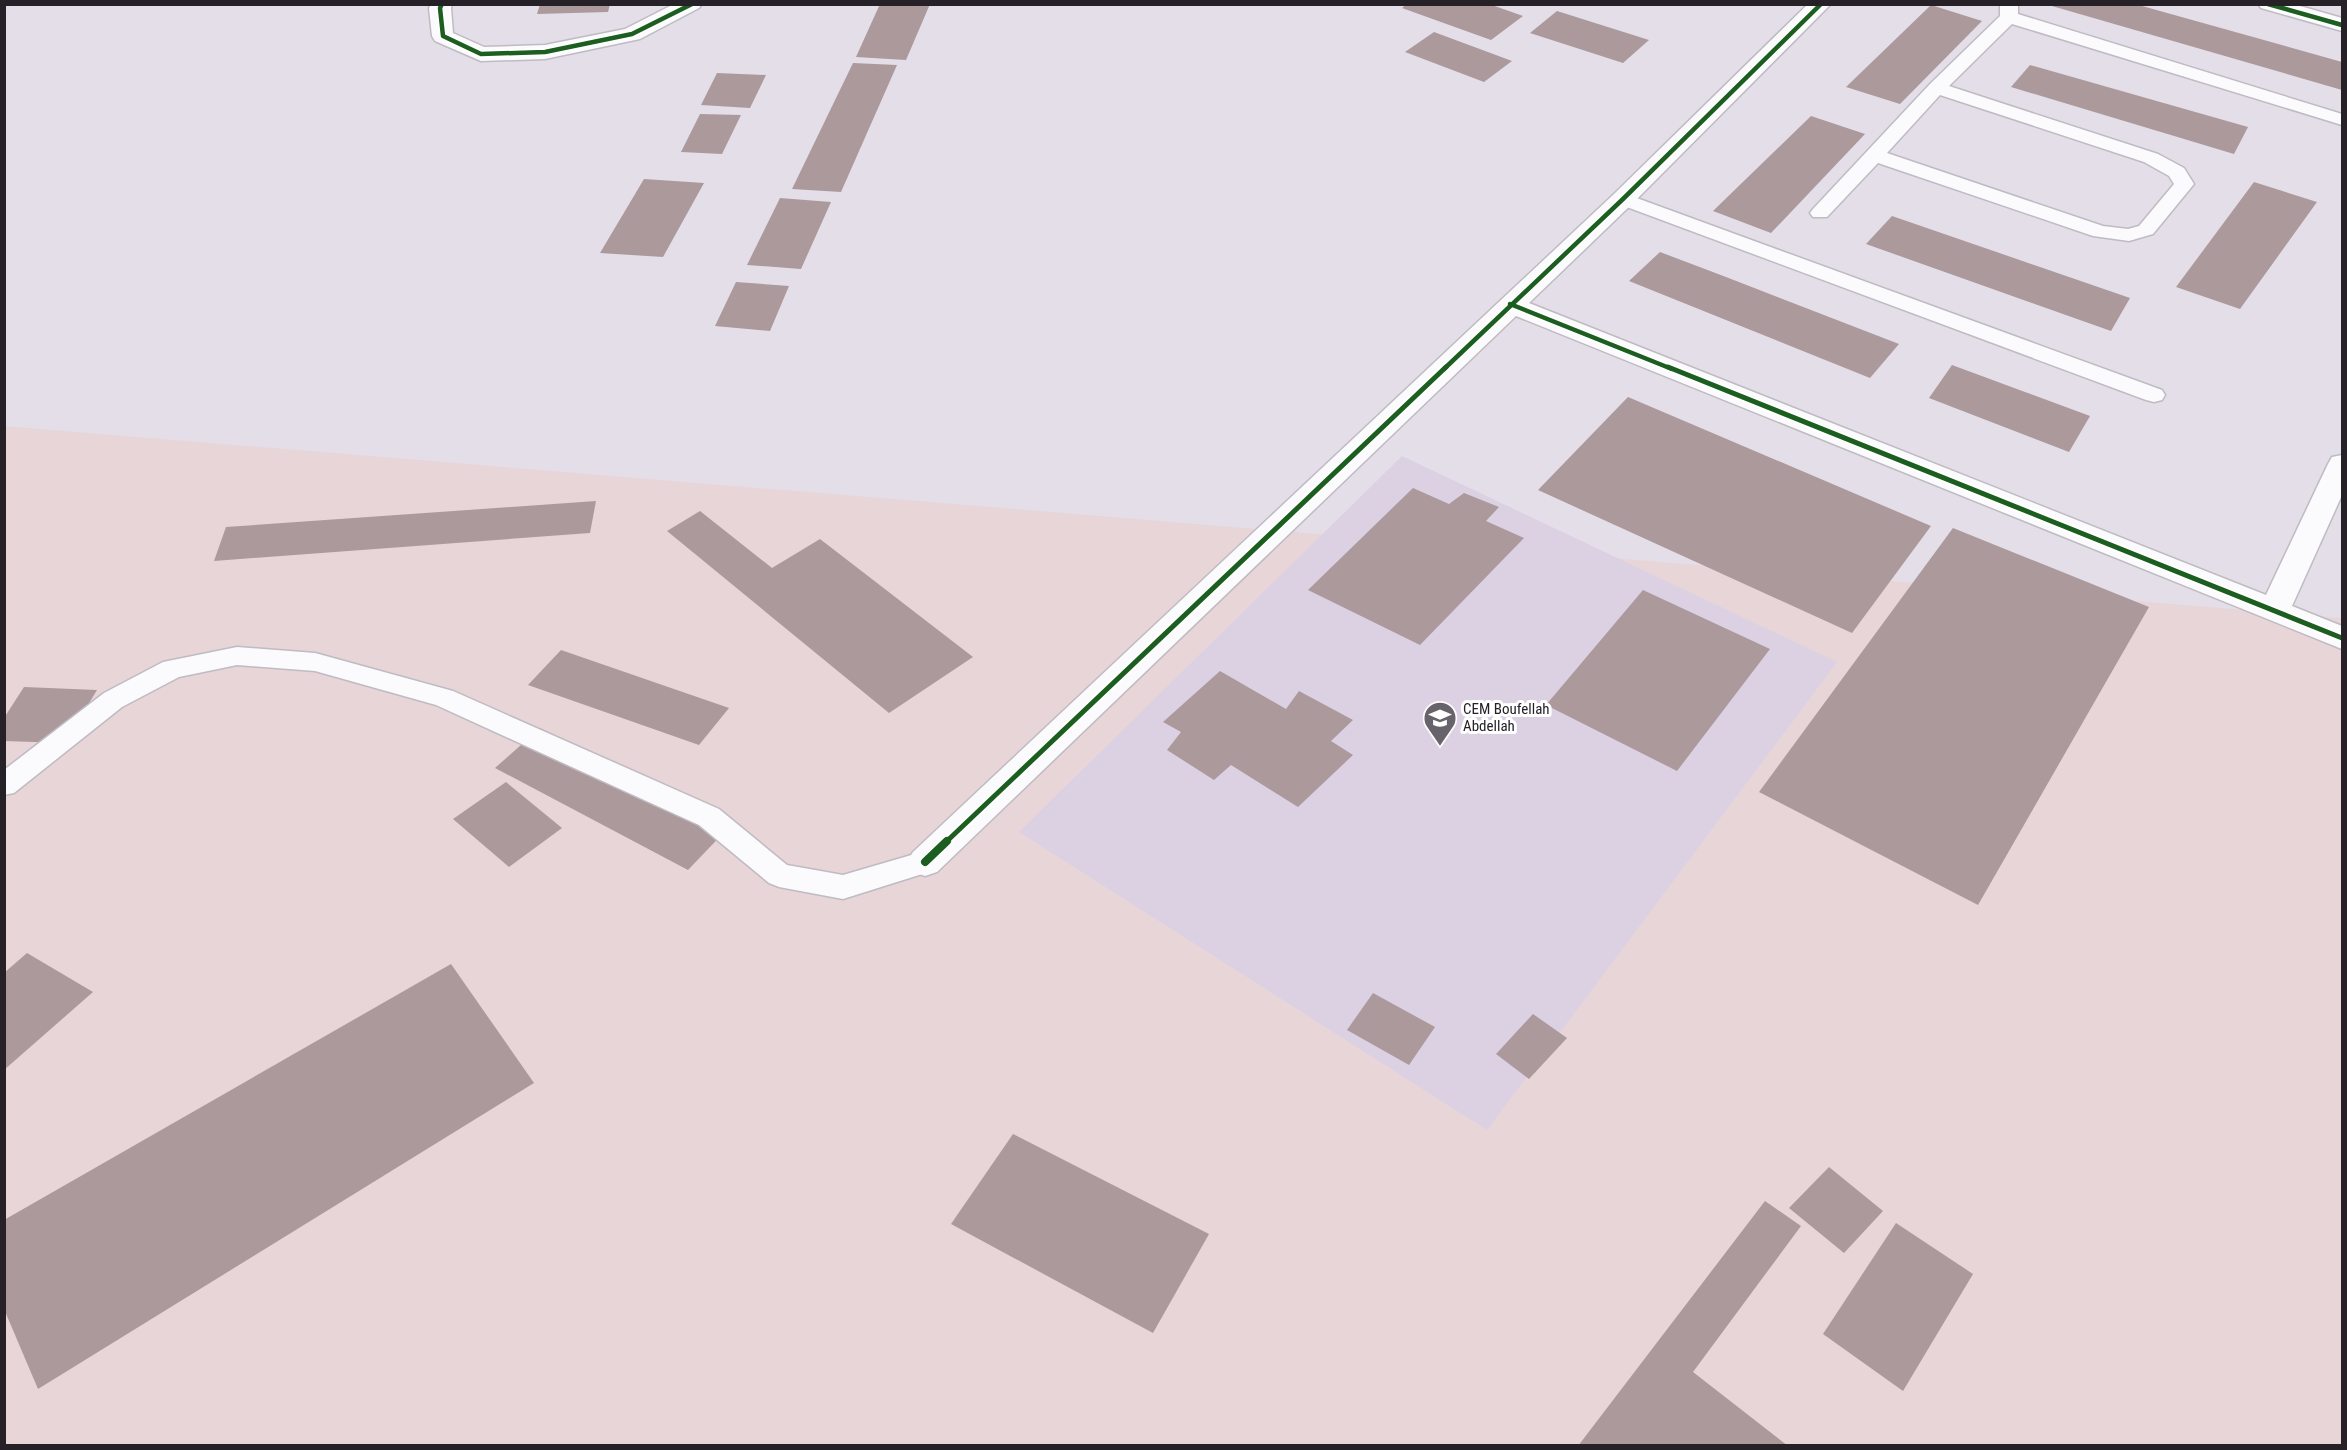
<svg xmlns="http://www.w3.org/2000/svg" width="2347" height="1450" font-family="'Roboto Condensed',sans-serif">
<rect width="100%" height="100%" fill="#e4dee8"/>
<!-- commercial -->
<polygon fill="#e7d5d8" points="4,426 2342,618 2342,1445 5,1445"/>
<!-- built -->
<polygon fill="#dcd1e2" points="1402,456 1837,662 1487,1130 1019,832"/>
<!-- building -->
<g fill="#ab999c">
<polygon points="540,4 610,4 608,12 537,14"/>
<polygon points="880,4 930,4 906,60 856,57"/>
<polygon points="1407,4 1489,4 1523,16 1491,40 1402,8"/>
<polygon points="2045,4 2135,4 2342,62 2342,90"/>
<polygon points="1931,5 1982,21 1900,104 1846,87"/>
<polygon points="1557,11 1649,40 1623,63 1530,33"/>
<polygon points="1434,32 1512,61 1484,82 1405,52"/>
<polygon points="853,63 897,65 841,192 792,189"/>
<polygon points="2030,65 2248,127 2234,154 2011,87"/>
<polygon points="717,73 766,75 750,108 701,105"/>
<polygon points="700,114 741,115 722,154 681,152"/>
<polygon points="1811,116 1865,134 1771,233 1713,211"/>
<polygon points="644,179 704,183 663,257 600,253"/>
<polygon points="2254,182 2317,202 2240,309 2176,287"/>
<polygon points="780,198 831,202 801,269 747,265"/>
<polygon points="1892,216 2130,298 2111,331 1866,244"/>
<polygon points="1660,252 1726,277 1899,344 1870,378 1629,281"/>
<polygon points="736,282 789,286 770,331 715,326"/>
<polygon points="1952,365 2025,392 2090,416 2069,452 1929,398"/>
<polygon points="1628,397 1931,526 1852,633 1538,490"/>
<polygon points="1413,488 1449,504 1464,493 1499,507 1486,521 1524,538 1420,645 1308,590"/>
<polygon points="596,501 590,533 214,561 226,527"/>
<polygon points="700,511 772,568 820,539 973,657 889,713 667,531"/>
<polygon points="1953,528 2149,607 1978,905 1759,792"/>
<polygon points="1643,590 1770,649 1677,771 1546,705"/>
<polygon points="561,650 729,708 699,745 528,685"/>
<polygon points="1220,671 1286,709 1299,691 1353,720 1331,741 1353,755 1298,807 1231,765 1214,780 1167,750 1181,732 1163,722"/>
<polygon points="24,687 97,690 65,743 4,741 4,718"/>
<polygon points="540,728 731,825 688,870 495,768"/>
<polygon points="506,782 562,828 509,867 453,819"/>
<polygon points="27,953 93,992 4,1070 4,973"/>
<polygon points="451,964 534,1083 38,1389 4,1309 4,1220"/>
<polygon points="1373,993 1435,1027 1409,1065 1347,1030"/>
<polygon points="1533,1014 1567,1038 1529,1079 1496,1054"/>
<polygon points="1013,1134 1209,1234 1153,1333 951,1224"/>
<polygon points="1829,1167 1883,1211 1844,1253 1789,1208"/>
<polygon points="1765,1201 1801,1226 1693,1372 1788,1446 1578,1446"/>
<polygon points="1896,1223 1973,1274 1903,1391 1823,1334"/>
</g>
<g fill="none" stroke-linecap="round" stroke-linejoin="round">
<!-- service casing -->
<g stroke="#bfbbc2" stroke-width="3">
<g id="service">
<path d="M 2000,4 L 2018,4 L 2018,14 L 2342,114 L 2342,125 L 2012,24 L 1949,86 L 2158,154 L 2184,168 L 2194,184 L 2153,234 L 2129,241 L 2093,236 L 1878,163 L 1827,217 L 1813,217 L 1810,213 L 1813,209 L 1930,84 L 2000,16 ZM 1940,95 L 2144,162 L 2169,176 L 2174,184 L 2139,226 L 2128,229 L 2103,226 L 1887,153 Z"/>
<polygon points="1623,193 2162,390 2165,395 2162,400 2154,402 2146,400 1616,203 1613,199 1616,195"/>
<polygon points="237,647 315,653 453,691 719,809 787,865 843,875 925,851 935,854 939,862 935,870 843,899 779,887 769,883 699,825 436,705 315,671 237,665 179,677 122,707 14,793 4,795 4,770 104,693 163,662"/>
</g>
</g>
<!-- minor casing -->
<g stroke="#bfbbc2" stroke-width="3">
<g id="minor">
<polygon points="431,4 452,4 451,8 453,33 484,47 545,45 625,29 674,4 702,4 699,8 640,39 545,59 481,61 435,41 432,36 429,8"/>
<polygon points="1808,4 1831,4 1632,204 1529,303 2266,595 2328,464 2332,457 2342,455 2342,495 2292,606 2342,626 2342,649 1516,316 937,872 925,876 913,872 907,862 913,852 1614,194"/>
<polygon points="2258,4 2293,4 2342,18 2342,31 2261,8"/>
</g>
</g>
<!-- service -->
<use href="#service" fill="#fbfafc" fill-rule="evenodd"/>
<!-- minor -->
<use href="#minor" fill="#fbfafc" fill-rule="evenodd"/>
<!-- cycleway-far2 casing -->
<g stroke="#fff" stroke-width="8">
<g id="cycleway-far2">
<polyline points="442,4 440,8 443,36 481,54 545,52 632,34 692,4"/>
<polyline points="2268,4 2342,25"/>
<polyline points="1510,304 1672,369"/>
<polyline points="1444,369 1623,199 1821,4"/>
</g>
</g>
<!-- cycleway-far1 casing -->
<g stroke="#fff" stroke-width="9">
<g id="cycleway-far1">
<polyline points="1668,367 2342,638"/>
<polyline points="946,842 1446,367"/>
</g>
</g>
<!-- cycleway casing -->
<g stroke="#fff" stroke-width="11">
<polyline id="cycleway" points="925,862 947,841"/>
</g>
<!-- cycleway-far2 -->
<use href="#cycleway-far2" stroke="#1b5e20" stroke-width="4.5"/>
<!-- cycleway-far1 -->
<use href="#cycleway-far1" stroke="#1b5e20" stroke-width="5"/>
<!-- cycleway -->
<use href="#cycleway" stroke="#1b5e20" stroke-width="8"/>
</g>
<!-- icons -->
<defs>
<g id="school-pin" transform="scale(1.725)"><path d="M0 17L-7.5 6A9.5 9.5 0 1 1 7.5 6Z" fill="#68636b" stroke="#fff"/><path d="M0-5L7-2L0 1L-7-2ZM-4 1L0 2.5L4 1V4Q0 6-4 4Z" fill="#fff"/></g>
</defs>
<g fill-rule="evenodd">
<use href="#school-pin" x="1440" y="718"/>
</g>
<g text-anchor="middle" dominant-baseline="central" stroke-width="6" stroke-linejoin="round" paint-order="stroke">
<!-- poi labels -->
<g font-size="15" fill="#252127" stroke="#fff" text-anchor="start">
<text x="1463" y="709">CEM Boufellah<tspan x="1463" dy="17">Abdellah</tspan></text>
</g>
</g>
<!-- border -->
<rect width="2347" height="1450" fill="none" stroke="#252127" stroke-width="12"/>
</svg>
